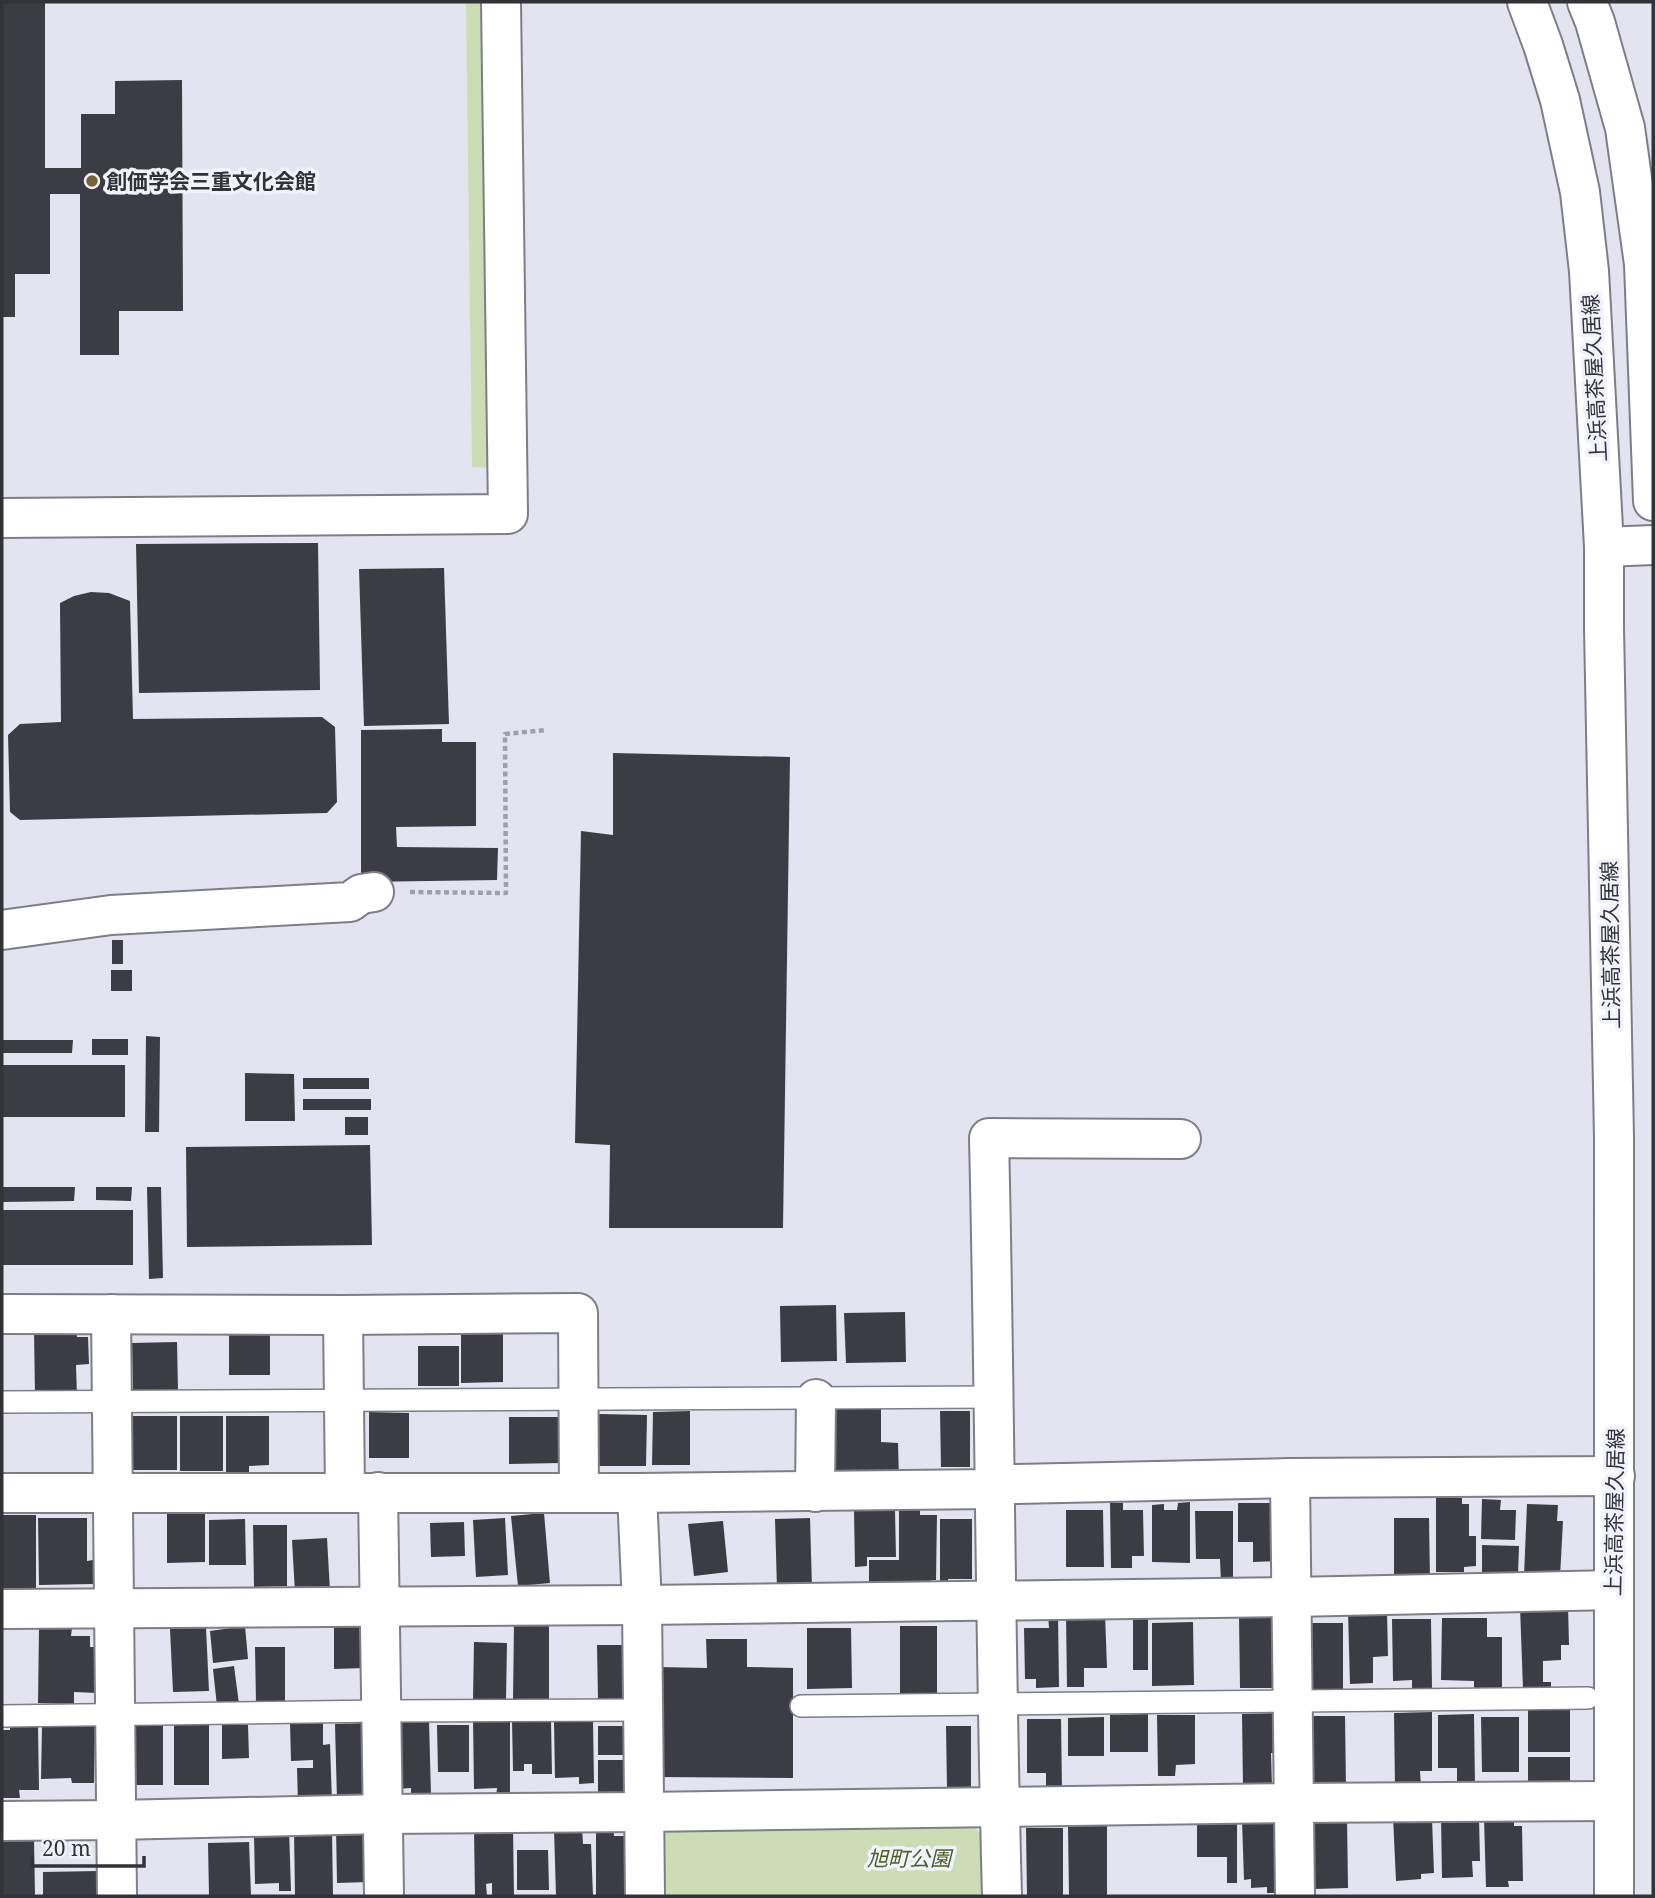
<svg xmlns="http://www.w3.org/2000/svg" width="1655" height="1898" font-family="'Noto Serif','Noto Sans JP',serif">
<rect width="100%" height="100%" fill="#e4e4f0"/>
<!-- green -->
<g fill="#ccdcb4">
<polygon points="466,2 483,2 489,468 472,467"/>
<polygon points="967,1819 981,1835 981,1896 654,1896 654,1826"/>
</g>
<!-- building -->
<g fill="#3c3c45">
<polygon points="2,2 45,2 45,168 81,168 81,114 115,114 115,81 182,80 183,311 119,311 119,355 80,355 80,194 50,194 50,274 15,274 15,317 2,317"/>
<polygon points="318,543 320,690 139,693 136,544"/>
<polygon points="444,568 449,724 364,726 359,569"/>
<polygon points="91,592 109,593 130,601 133,719 322,717 335,727 337,802 327,813 20,820 10,812 8,735 20,724 61,722 60,603 74,596"/>
<polygon points="442,729 442,742 476,742 476,826 396,827 397,847 498,848 497,880 361,882 361,730"/>
<polygon points="613,753 790,757 783,1228 609,1228 610,1145 575,1143 581,831 613,835"/>
<rect x="112" y="940" width="11" height="24"/>
<rect x="111" y="970" width="21" height="21"/>
<polygon points="146,1036 160,1037 159,1132 145,1132"/>
<rect x="92" y="1039" width="36" height="16"/>
<polygon points="2,1040 73,1040 72,1053 2,1053"/>
<rect x="2" y="1065" width="123" height="52"/>
<polygon points="245,1073 294,1074 295,1121 245,1121"/>
<rect x="303" y="1078" width="66" height="11"/>
<rect x="303" y="1099" width="68" height="11"/>
<rect x="345" y="1117" width="23" height="18"/>
<polygon points="370,1145 372,1245 187,1247 186,1147"/>
<polygon points="2,1187 75,1187 74,1201 2,1202"/>
<polygon points="96,1187 132,1187 131,1201 96,1200"/>
<polygon points="147,1187 161,1187 163,1278 149,1279"/>
<rect x="2" y="1210" width="131" height="55"/>
<polygon points="836,1305 837,1361 781,1362 780,1306"/>
<polygon points="905,1312 906,1362 846,1363 844,1313"/>
<polygon points="503,1328 503,1382 461,1383 461,1329"/>
<polygon points="76,1329 77,1337 88,1337 89,1364 76,1365 77,1396 35,1396 34,1330"/>
<rect x="229" y="1331" width="41" height="44"/>
<polygon points="177,1342 178,1391 133,1392 132,1343"/>
<rect x="418" y="1346" width="41" height="40"/>
<polygon points="881,1408 881,1442 898,1443 899,1480 840,1481 841,1471 828,1471 828,1409"/>
<polygon points="690,1411 690,1465 652,1465 653,1412"/>
<polygon points="940,1411 970,1411 970,1467 941,1467"/>
<polygon points="369,1412 409,1413 409,1458 369,1458"/>
<polygon points="599,1414 647,1415 646,1466 598,1466"/>
<rect x="133" y="1416" width="44" height="54"/>
<rect x="180" y="1416" width="43" height="55"/>
<polygon points="226,1416 269,1416 269,1465 249,1466 249,1473 226,1473"/>
<polygon points="509,1417 561,1417 561,1463 509,1464"/>
<polygon points="1436,1498 1462,1498 1462,1504 1469,1504 1469,1536 1476,1536 1476,1566 1464,1567 1464,1572 1436,1572"/>
<polygon points="1482,1499 1501,1500 1500,1510 1516,1510 1515,1540 1481,1539"/>
<polygon points="1190,1502 1190,1563 1152,1562 1152,1505 1164,1504 1164,1510 1177,1510 1178,1503"/>
<polygon points="1110,1503 1123,1503 1123,1510 1143,1510 1144,1556 1132,1556 1132,1568 1111,1568"/>
<polygon points="1238,1503 1275,1503 1276,1561 1253,1562 1253,1542 1238,1542"/>
<polygon points="1527,1504 1558,1505 1557,1521 1563,1521 1560,1577 1524,1576"/>
<polygon points="920,1508 920,1515 937,1515 936,1580 931,1580 931,1588 869,1588 869,1560 899,1560 899,1509"/>
<polygon points="895,1510 896,1557 867,1557 867,1566 855,1567 854,1511"/>
<polygon points="1066,1510 1103,1510 1104,1567 1066,1567"/>
<polygon points="1195,1511 1233,1511 1233,1584 1221,1583 1220,1559 1196,1559"/>
<polygon points="544,1513 550,1583 518,1586 511,1516"/>
<polygon points="167,1514 205,1514 205,1562 167,1563"/>
<rect x="2" y="1515" width="34" height="74"/>
<polygon points="38,1518 87,1518 87,1561 93,1560 93,1584 39,1585"/>
<polygon points="505,1518 508,1575 476,1577 473,1520"/>
<polygon points="810,1518 812,1588 777,1589 775,1519"/>
<polygon points="1394,1518 1429,1518 1430,1581 1394,1581"/>
<polygon points="245,1519 246,1565 209,1565 209,1520"/>
<polygon points="940,1519 972,1519 972,1579 948,1579 948,1587 940,1587"/>
<polygon points="723,1521 728,1572 694,1576 688,1524"/>
<polygon points="464,1522 465,1556 431,1557 430,1523"/>
<polygon points="253,1525 287,1525 287,1586 254,1587"/>
<polygon points="327,1538 330,1591 295,1593 292,1540"/>
<polygon points="1482,1545 1519,1546 1518,1575 1482,1575"/>
<polygon points="1568,1606 1569,1645 1561,1645 1561,1660 1543,1661 1543,1682 1551,1682 1551,1688 1523,1689 1520,1607"/>
<polygon points="1348,1612 1387,1612 1388,1656 1373,1657 1373,1683 1350,1684"/>
<rect x="1133" y="1613" width="15" height="57"/>
<polygon points="1048,1614 1058,1614 1059,1687 1036,1688 1036,1679 1025,1679 1024,1628 1049,1628"/>
<polygon points="1066,1614 1105,1614 1107,1668 1084,1668 1084,1687 1067,1687"/>
<polygon points="1239,1617 1274,1618 1274,1688 1240,1688"/>
<polygon points="1442,1618 1487,1618 1487,1637 1502,1637 1502,1688 1474,1688 1474,1681 1441,1680"/>
<polygon points="1392,1619 1431,1619 1432,1688 1412,1688 1412,1680 1393,1681"/>
<polygon points="1193,1622 1194,1685 1152,1686 1152,1623"/>
<polygon points="514,1623 549,1624 549,1700 513,1700"/>
<rect x="1311" y="1623" width="32" height="66"/>
<polygon points="364,1624 364,1668 334,1669 334,1625"/>
<polygon points="245,1626 248,1659 213,1663 210,1631"/>
<rect x="900" y="1626" width="37" height="70"/>
<polygon points="39,1628 72,1628 71,1636 90,1636 90,1647 97,1647 97,1693 74,1692 74,1704 38,1703"/>
<polygon points="206,1628 209,1691 173,1692 170,1629"/>
<polygon points="807,1628 851,1628 852,1688 807,1689"/>
<polygon points="706,1639 747,1639 747,1667 793,1668 793,1778 657,1777 657,1667 707,1668"/>
<polygon points="474,1642 507,1643 506,1699 473,1699"/>
<polygon points="597,1645 629,1645 630,1699 598,1699"/>
<polygon points="255,1647 285,1647 285,1702 256,1703"/>
<polygon points="234,1666 239,1704 217,1706 213,1669"/>
<rect x="1528" y="1710" width="42" height="42"/>
<polygon points="1432,1712 1432,1771 1420,1771 1421,1787 1395,1787 1394,1713"/>
<polygon points="1278,1713 1278,1753 1271,1753 1272,1787 1243,1788 1242,1714"/>
<polygon points="1148,1714 1148,1752 1110,1752 1110,1715"/>
<polygon points="1474,1714 1475,1788 1457,1788 1457,1768 1438,1768 1438,1715"/>
<polygon points="1157,1715 1195,1715 1195,1764 1176,1765 1175,1776 1158,1776"/>
<polygon points="1311,1716 1345,1716 1346,1790 1311,1790"/>
<polygon points="1104,1717 1104,1756 1068,1756 1068,1718"/>
<polygon points="1481,1717 1519,1717 1519,1772 1482,1772"/>
<polygon points="473,1719 510,1719 510,1799 496,1799 497,1788 474,1789"/>
<polygon points="1027,1719 1061,1719 1062,1790 1046,1791 1046,1773 1027,1773"/>
<polygon points="512,1720 551,1720 552,1774 532,1774 532,1764 524,1764 524,1771 513,1771"/>
<polygon points="395,1721 429,1721 431,1795 411,1795 411,1788 396,1789"/>
<polygon points="593,1721 594,1783 579,1784 579,1777 555,1778 554,1722"/>
<polygon points="323,1723 323,1745 330,1744 332,1802 298,1803 297,1768 313,1768 313,1760 291,1761 290,1724"/>
<polygon points="368,1723 369,1800 337,1801 335,1724"/>
<rect x="174" y="1725" width="35" height="60"/>
<polygon points="222,1725 248,1725 249,1758 222,1759"/>
<polygon points="437,1725 469,1725 469,1772 438,1772"/>
<polygon points="10,1726 38,1726 39,1790 19,1790 20,1798 2,1798 2,1730 10,1730"/>
<polygon points="42,1726 95,1726 94,1783 72,1783 71,1778 41,1779"/>
<rect x="136" y="1726" width="27" height="59"/>
<rect x="598" y="1726" width="34" height="29"/>
<polygon points="946,1726 971,1726 971,1787 947,1787"/>
<rect x="1528" y="1757" width="42" height="28"/>
<polygon points="598,1760 632,1760 631,1799 598,1799"/>
<polygon points="1393,1816 1432,1819 1434,1873 1421,1874 1421,1879 1396,1881"/>
<polygon points="1479,1817 1480,1861 1472,1861 1473,1877 1442,1878 1441,1818"/>
<polygon points="1514,1817 1514,1826 1522,1826 1523,1881 1508,1881 1509,1887 1486,1887 1484,1818"/>
<polygon points="1318,1818 1347,1818 1348,1888 1315,1889 1313,1823"/>
<polygon points="1268,1819 1278,1825 1281,1893 1267,1893 1267,1887 1251,1888 1251,1879 1244,1880 1242,1820"/>
<polygon points="1197,1820 1237,1821 1237,1883 1227,1883 1227,1857 1197,1857"/>
<polygon points="613,1826 614,1836 634,1836 634,1896 596,1896 596,1827"/>
<polygon points="1068,1826 1107,1826 1107,1895 1069,1896"/>
<polygon points="368,1827 369,1882 337,1883 336,1828"/>
<polygon points="582,1827 583,1844 591,1844 593,1896 556,1896 554,1828"/>
<polygon points="289,1828 291,1891 279,1891 279,1883 255,1884 254,1834"/>
<polygon points="513,1828 514,1896 492,1896 492,1883 486,1884 487,1896 475,1896 474,1829"/>
<polygon points="1026,1828 1063,1828 1063,1896 1027,1896"/>
<polygon points="332,1831 333,1896 295,1896 294,1832"/>
<polygon points="34,1839 35,1895 2,1895 2,1840"/>
<polygon points="249,1842 251,1896 209,1896 208,1843"/>
<polygon points="517,1850 548,1850 549,1890 517,1890"/>
<polygon points="98,1871 98,1896 43,1896 43,1872"/>
</g>
<g fill="none" stroke-linecap="round" stroke-linejoin="round">
<!-- service casing -->
<g stroke="#7e7e89" stroke-width="24">
<g id="service">
<polyline points="2,1402 995,1397"/>
<polyline points="801,1706 1588,1698"/>
<polyline points="2,1716 381,1711 643,1710"/>
</g>
</g>
<!-- minor casing -->
<g stroke="#7e7e89" stroke-width="42">
<g id="minor">
<polyline points="2,930 111,915 350,902 361,894 374,892"/>
<polyline points="2,1314 343,1315 578,1313 579,1492"/>
<polyline points="111,1314 117,1896"/>
<polyline points="343,1315 345,1493"/>
<polyline points="1290,1478 1295,1896"/>
<polyline points="378,1492 384,1896"/>
<polyline points="815,1492 816,1399"/>
<polyline points="2,1493 637,1493 994,1489 1013,1484 1290,1478 1615,1476"/>
<polyline points="637,1493 642,1605 645,1896"/>
<polyline points="2,1609 642,1605 1292,1597 1614,1590"/>
<polyline points="2,1821 116,1820 383,1814 644,1812 1294,1803 1613,1801"/>
<path d="M 1002,1896 C 995,1644 995,1391 989,1138 L 1181,1139"/>
</g>
</g>
<!-- tertiary casing -->
<g stroke="#7e7e89" stroke-width="42">
<polyline id="tertiary" points="2,518 508,514 501,2"/>
</g>
<!-- secondary casing -->
<g stroke="#7e7e89" stroke-width="42">
<g id="secondary">
<polyline points="1527,2 1543,45 1560,100 1580,192 1589,271 1604,547 1604,628 1614,1137 1614,1896"/>
<polyline points="1587,2 1595,22 1625,128 1644,264 1653,501"/>
<polyline points="1604,547 1653,545"/>
</g>
</g>
<!-- path -->
<polyline stroke="#a0a0a9" stroke-width="4.5" stroke-dasharray="5 3.5" stroke-linecap="butt" points="410,892 506,893 505,734 546,730"/>
<!-- service -->
<use href="#service" stroke="#fff" stroke-width="21"/>
<!-- minor -->
<use href="#minor" stroke="#fff" stroke-width="38"/>
<!-- tertiary -->
<use href="#tertiary" stroke="#fff" stroke-width="38"/>
<!-- secondary -->
<use href="#secondary" stroke="#fff" stroke-width="38"/>
</g>
<!-- markers -->
<circle fill="#766533" stroke="#f2f2fe" stroke-width="2.5" cx="92" cy="181" r="7"/>
<g text-anchor="middle" dominant-baseline="central" stroke-width="7" stroke-linejoin="round" paint-order="stroke">
<!-- poi labels -->
<g font-size="21" font-weight="bold" fill="#323337" stroke="#f2f2fe" text-anchor="start">
<text x="106" y="181">創価学会三重文化会館</text>
</g>
<!-- street labels -->
<g font-size="21" fill="#323337" stroke="#f2f2fe">
<text transform="translate(1594 378) rotate(-93)">上浜高茶屋久居線</text>
<text transform="translate(1610 945) rotate(-91)">上浜高茶屋久居線</text>
<text transform="translate(1614 1512) rotate(-89)">上浜高茶屋久居線</text>
</g>
<!-- park labels -->
<g font-size="21" font-style="italic" fill="#4b611f" stroke="#f2f2fe">
<text x="909" y="1858">旭町公園</text>
</g>
</g>
<!-- border -->
<rect width="1655" height="1898" fill="none" stroke="#323337" stroke-width="7"/>
<!-- scale -->
<path d="M32 1856v10h112v-10" fill="none" stroke="#323337" stroke-width="3.5"/>
<text x="42" y="1856" font-size="21" fill="#323337" stroke="#f2f2fe" stroke-width="5" paint-order="stroke">20 m</text>
</svg>
